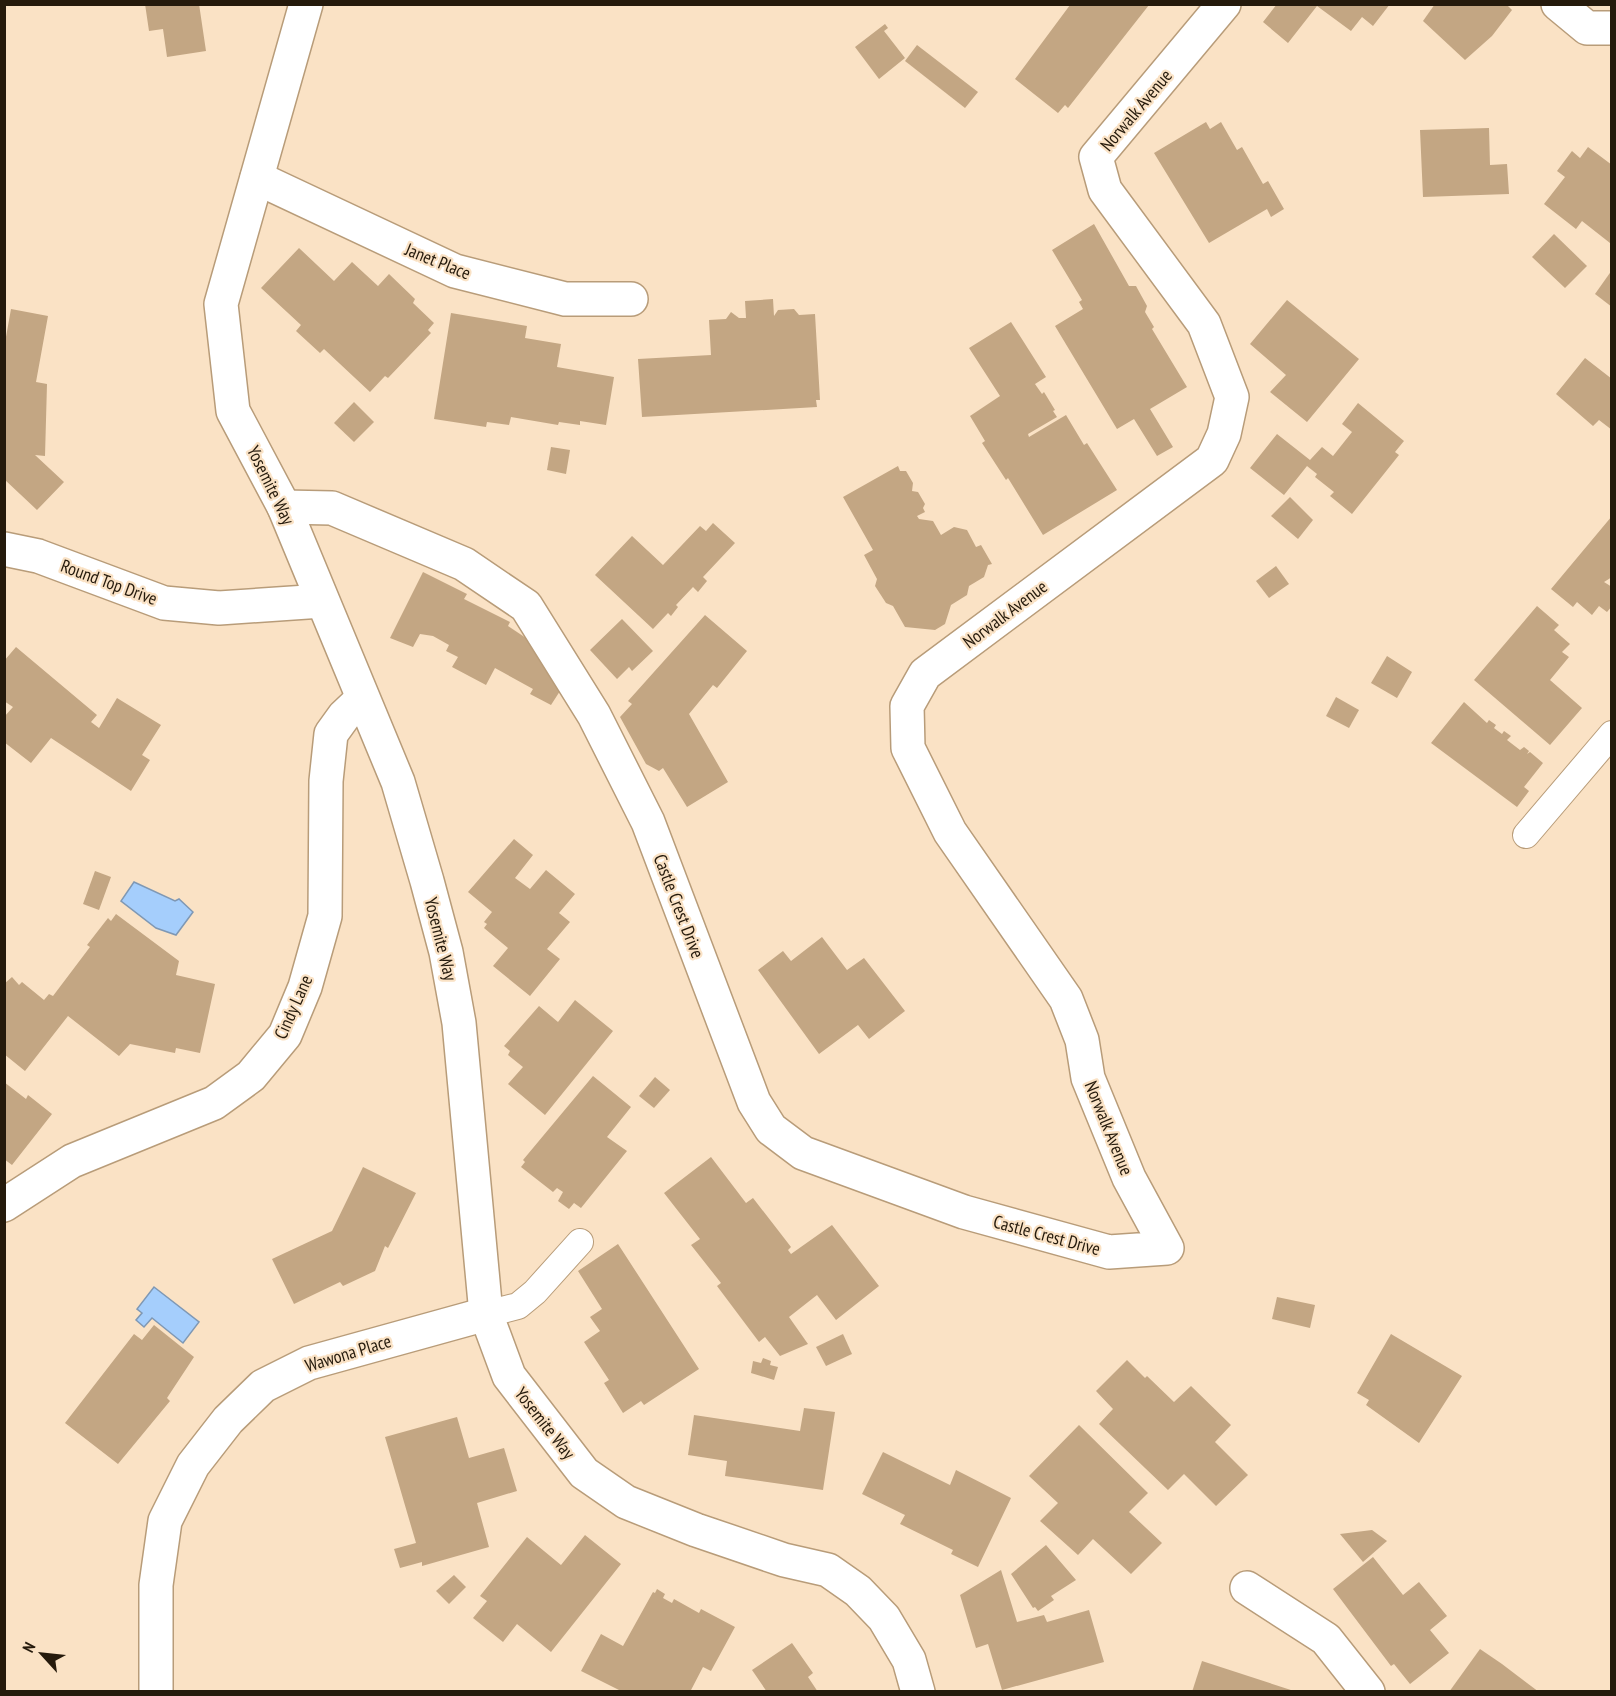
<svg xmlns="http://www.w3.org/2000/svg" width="1616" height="1696" font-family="'PT Sans Narrow',sans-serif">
<rect width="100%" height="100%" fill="#fae2c5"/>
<!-- water -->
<g fill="#a5cefc" stroke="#7f98b4" stroke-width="1.5">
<polygon points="134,882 175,901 179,899 193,912 176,935 156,928 121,901"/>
<polygon points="154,1287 199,1322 183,1343 152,1318 144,1327 136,1320 142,1313 137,1309"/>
</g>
<!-- building -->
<g fill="#c3a683">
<polygon points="145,4 199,4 206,51 167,57 163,29 149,31"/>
<polygon points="1277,4 1390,4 1373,26 1362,17 1351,31 1317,6 1288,43 1263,22"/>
<polygon points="1435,4 1506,4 1512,10 1492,36 1465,60 1423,21"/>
<polygon points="1070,5 1149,5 1068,108 1065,105 1058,113 1015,79"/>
<polygon points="885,24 888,28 884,31 905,58 879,79 855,47"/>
<polygon points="917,45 978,92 965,108 905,61"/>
<polygon points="1206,122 1210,129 1221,122 1237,150 1242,147 1263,184 1268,181 1284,209 1271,217 1267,209 1209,243 1154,153"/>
<polygon points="1489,128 1490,165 1507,164 1509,194 1423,197 1420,130"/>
<polygon points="1588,147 1612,165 1610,243 1582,221 1576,229 1544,204 1565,177 1557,171 1572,151 1580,158"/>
<polygon points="1094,224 1129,286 1136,286 1147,306 1145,312 1154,327 1152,329 1187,387 1150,409 1173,447 1157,456 1134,419 1117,429 1055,326 1083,309 1079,302 1082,300 1052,250"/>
<polygon points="1554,234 1587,266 1565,288 1532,257"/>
<polygon points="299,248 334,281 352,262 378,286 389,274 415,299 413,303 434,323 428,330 431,333 388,378 385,376 370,392 324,349 320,353 296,331 301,325 261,288"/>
<polygon points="1612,270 1612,307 1595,294"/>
<polygon points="773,299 774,316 778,310 794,309 799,315 815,314 820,400 816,400 817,407 642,417 638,359 711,355 709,320 726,319 731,312 739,318 746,318 745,301"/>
<polygon points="1287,300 1359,359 1307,422 1270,392 1286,375 1250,344"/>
<polygon points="11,309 48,316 36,382 47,384 45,456 35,455 64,482 37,510 4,479 4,348"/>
<polygon points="451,313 527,326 525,338 561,344 557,367 614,377 606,425 580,421 580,425 559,422 558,425 511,417 509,425 487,422 486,427 434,419"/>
<polygon points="1011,322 1046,377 1035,384 1042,394 1044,392 1055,410 1053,411 1057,417 1028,434 1029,437 1066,415 1084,445 1087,443 1117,490 1043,535 1008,478 1006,480 982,443 985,441 970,416 1000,396 969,348"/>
<polygon points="1585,358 1612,379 1612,430 1599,420 1593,426 1556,394"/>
<polygon points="354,402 374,422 354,442 334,423"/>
<polygon points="1358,403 1404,441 1395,452 1399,455 1352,514 1330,496 1334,492 1315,477 1317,474 1307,466 1284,495 1250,468 1277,434 1310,460 1322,447 1333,456 1352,432 1342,424"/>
<polygon points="551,447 570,450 566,474 547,470"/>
<polygon points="898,466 900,471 906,471 913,483 912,491 918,492 925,504 923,508 925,512 917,516 919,519 933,521 941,535 954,527 967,530 976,547 981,545 992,564 988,565 984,577 969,586 967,595 951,605 945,624 935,630 905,627 893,606 886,603 875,586 877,579 864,555 873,550 843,497"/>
<polygon points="1290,497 1313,520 1298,539 1271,516"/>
<polygon points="1612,516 1612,577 1604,582 1612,587 1612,606 1607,612 1599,606 1592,615 1577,602 1573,607 1551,589"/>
<polygon points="713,523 735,543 703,577 707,581 698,592 693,587 676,605 678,607 671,616 668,613 653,629 595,575 632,536 663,565 700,526 706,531"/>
<polygon points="1276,566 1289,584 1269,598 1256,581"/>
<polygon points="423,572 467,594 464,599 510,622 508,626 532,642 560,691 551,705 530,694 533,689 495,668 486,685 452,667 458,657 446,651 449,645 433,636 420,634 413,647 390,638"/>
<polygon points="1537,606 1559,625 1554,630 1570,644 1562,652 1569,657 1550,680 1582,708 1550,745 1474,680"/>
<polygon points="705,615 747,651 717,688 713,685 689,714 728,782 687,807 663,768 659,771 646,764 620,717 632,704 628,701"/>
<polygon points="622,619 653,651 632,671 629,667 617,679 590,650"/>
<polygon points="16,647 97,715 91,722 99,728 117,698 161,725 142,755 150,760 131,791 51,738 31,763 4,742 4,717 13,707 4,701 4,661"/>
<polygon points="1387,656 1412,672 1397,698 1371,683"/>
<polygon points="1336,697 1359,710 1349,728 1326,716"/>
<polygon points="1464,702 1487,723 1489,720 1496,725 1494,728 1502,734 1504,731 1511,736 1507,740 1520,750 1524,747 1529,751 1527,754 1530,752 1543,763 1524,787 1529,791 1517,807 1431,743"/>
<polygon points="514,839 533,855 515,878 530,889 546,870 575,894 559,913 570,922 547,949 560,959 530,996 493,966 508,948 484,928 487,924 484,922 492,912 468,892"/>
<polygon points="95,871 111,877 99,910 83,904"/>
<polygon points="116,914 179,961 176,975 215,984 200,1053 176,1048 175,1053 130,1044 119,1056 68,1016 25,1071 4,1054 4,984 12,977 19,985 22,982 44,1000 49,994 53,996 90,947 87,945 108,918 111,921"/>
<polygon points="822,937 847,970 864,958 905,1011 869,1039 858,1025 819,1054 758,970 783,951 791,961"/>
<polygon points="575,1000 613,1031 545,1115 508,1084 523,1067 508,1055 510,1051 504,1046 539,1006 558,1022"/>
<polygon points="593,1076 631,1107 607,1137 627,1151 581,1208 574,1203 569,1209 558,1201 563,1192 557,1188 553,1192 521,1167 525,1162 523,1160"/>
<polygon points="655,1077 670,1090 654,1108 639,1096"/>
<polygon points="4,1082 26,1099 28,1095 52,1114 12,1165 4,1159"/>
<polygon points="711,1157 746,1203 753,1198 791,1247 788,1250 791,1254 832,1225 879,1286 836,1320 817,1295 789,1317 808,1344 780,1356 765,1337 759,1342 717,1286 721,1283 691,1245 700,1239 664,1193"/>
<polygon points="363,1167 416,1193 388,1248 385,1246 375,1271 343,1286 340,1282 294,1304 272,1259 332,1231"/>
<polygon points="618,1244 699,1369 644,1405 641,1401 623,1413 604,1383 609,1380 584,1342 600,1331 590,1317 602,1309 578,1271"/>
<polygon points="1277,1297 1315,1305 1310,1328 1272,1319"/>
<polygon points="154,1325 194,1357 167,1398 170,1401 118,1464 65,1423 134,1334 142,1340"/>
<polygon points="843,1334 852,1354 826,1366 816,1347"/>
<polygon points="1391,1334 1462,1376 1419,1443 1366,1405 1369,1400 1357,1393"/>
<polygon points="763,1358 771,1361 770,1365 778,1367 774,1380 751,1373 753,1361 761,1363"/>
<polygon points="1127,1360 1145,1378 1147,1376 1174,1402 1191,1386 1231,1425 1215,1442 1248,1475 1216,1506 1184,1474 1168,1490 1099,1424 1113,1409 1096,1391"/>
<polygon points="804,1408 835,1412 823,1490 725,1476 727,1461 688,1455 694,1415 800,1431"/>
<polygon points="457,1417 469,1458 504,1448 517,1491 477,1503 489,1547 422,1566 422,1562 400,1568 394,1549 416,1543 385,1437"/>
<polygon points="1079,1425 1148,1493 1129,1512 1162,1543 1131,1574 1093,1539 1078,1555 1040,1521 1058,1503 1029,1476"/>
<polygon points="883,1452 950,1485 956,1470 1011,1498 978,1567 951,1554 953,1550 900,1524 905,1515 862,1494"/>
<polygon points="1372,1530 1387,1541 1363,1562 1340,1534"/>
<polygon points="585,1535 621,1564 551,1652 517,1624 503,1642 473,1618 487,1601 480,1596 527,1537 561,1565"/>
<polygon points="1046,1545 1076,1580 1051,1596 1054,1600 1038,1611 1035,1607 1033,1608 1011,1574"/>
<polygon points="1373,1557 1403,1595 1419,1582 1447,1616 1430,1630 1449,1653 1410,1684 1394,1664 1391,1666 1333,1589"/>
<polygon points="1001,1570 1017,1622 1044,1615 1047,1622 1089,1610 1104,1662 1002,1690 988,1644 976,1648 960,1595"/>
<polygon points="454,1575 466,1587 449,1604 436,1591"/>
<polygon points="657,1589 665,1594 663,1598 672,1603 674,1599 699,1613 701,1609 735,1627 711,1671 703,1667 690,1692 623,1692 581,1671 601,1634 623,1646 653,1592 655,1593"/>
<polygon points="792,1643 813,1673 808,1677 818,1692 767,1692 752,1670"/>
<polygon points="1480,1649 1502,1664 1539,1692 1449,1692"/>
<polygon points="1202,1661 1294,1691 1294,1692 1192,1692"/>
</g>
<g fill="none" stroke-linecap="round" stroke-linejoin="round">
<!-- lane casing -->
<g stroke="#b89c79" stroke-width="28">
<g id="lane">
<polyline points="1526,835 1612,734"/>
<polyline points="486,1314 518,1306 535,1292 580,1242"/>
</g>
</g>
<!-- street casing -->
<g stroke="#b89c79" stroke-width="36">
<g id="street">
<polyline points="306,4 221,304 233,411 284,507 398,782 427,881 446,952 459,1023 486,1314 509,1376 584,1473 626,1502 696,1530 784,1560 828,1570 858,1591 884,1618 909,1660 918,1692"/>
<polyline points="1558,4 1587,28 1612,28"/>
<polyline points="257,178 455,271 565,299 631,299"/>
<polyline points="284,507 332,508 464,564 526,606 594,715 648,822 754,1102 771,1129 803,1153 964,1212 1109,1252 1167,1248 1129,1178 1088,1078 1082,1040 1066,999 950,832 908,748 907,706 925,674 1212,460 1224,434 1232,397 1204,324 1105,190 1096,157 1224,4"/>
<polyline points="4,549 38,556 164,603 219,608 322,601"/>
<polyline points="4,1205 72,1161 214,1103 251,1076 285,1035 305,987 325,916 326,781 331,734 344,716 362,699"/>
<polyline points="1247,1588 1326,1639 1368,1692"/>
<polyline points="156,1692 156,1585 165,1521 193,1465 228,1420 263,1386 309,1363 486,1314"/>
</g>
</g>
<!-- lane -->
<use href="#lane" stroke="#fff" stroke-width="26"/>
<!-- street -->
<use href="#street" stroke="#fff" stroke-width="33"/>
</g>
<g text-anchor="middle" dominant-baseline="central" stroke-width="4.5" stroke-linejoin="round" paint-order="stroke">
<!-- street labels -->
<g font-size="18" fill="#251a0c" stroke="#fae2c5">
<text transform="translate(1136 110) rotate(-50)">Norwalk Avenue</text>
<text transform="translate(438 261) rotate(22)">Janet Place</text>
<text transform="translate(271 485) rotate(64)">Yosemite Way</text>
<text transform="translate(109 582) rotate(20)">Round Top Drive</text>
<text transform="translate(1005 614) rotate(-37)">Norwalk Avenue</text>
<text transform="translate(679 906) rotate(69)">Castle Crest Drive</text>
<text transform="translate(441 939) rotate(76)">Yosemite Way</text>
<text transform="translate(293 1007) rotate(-66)">Cindy Lane</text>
<text transform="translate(1109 1128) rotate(68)">Norwalk Avenue</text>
<text transform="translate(1047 1235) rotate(15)">Castle Crest Drive</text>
<text transform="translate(348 1353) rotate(-17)">Wawona Place</text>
<text transform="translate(545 1423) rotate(52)">Yosemite Way</text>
</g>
</g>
<!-- border -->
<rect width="1616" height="1696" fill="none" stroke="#251a0c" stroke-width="12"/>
<!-- north arrow -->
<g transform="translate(42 1654) rotate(297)" stroke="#fae2c5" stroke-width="4.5" paint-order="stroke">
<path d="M0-4.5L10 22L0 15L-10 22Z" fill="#251a0c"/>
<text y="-9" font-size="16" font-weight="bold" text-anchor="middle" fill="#251a0c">N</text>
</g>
</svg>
